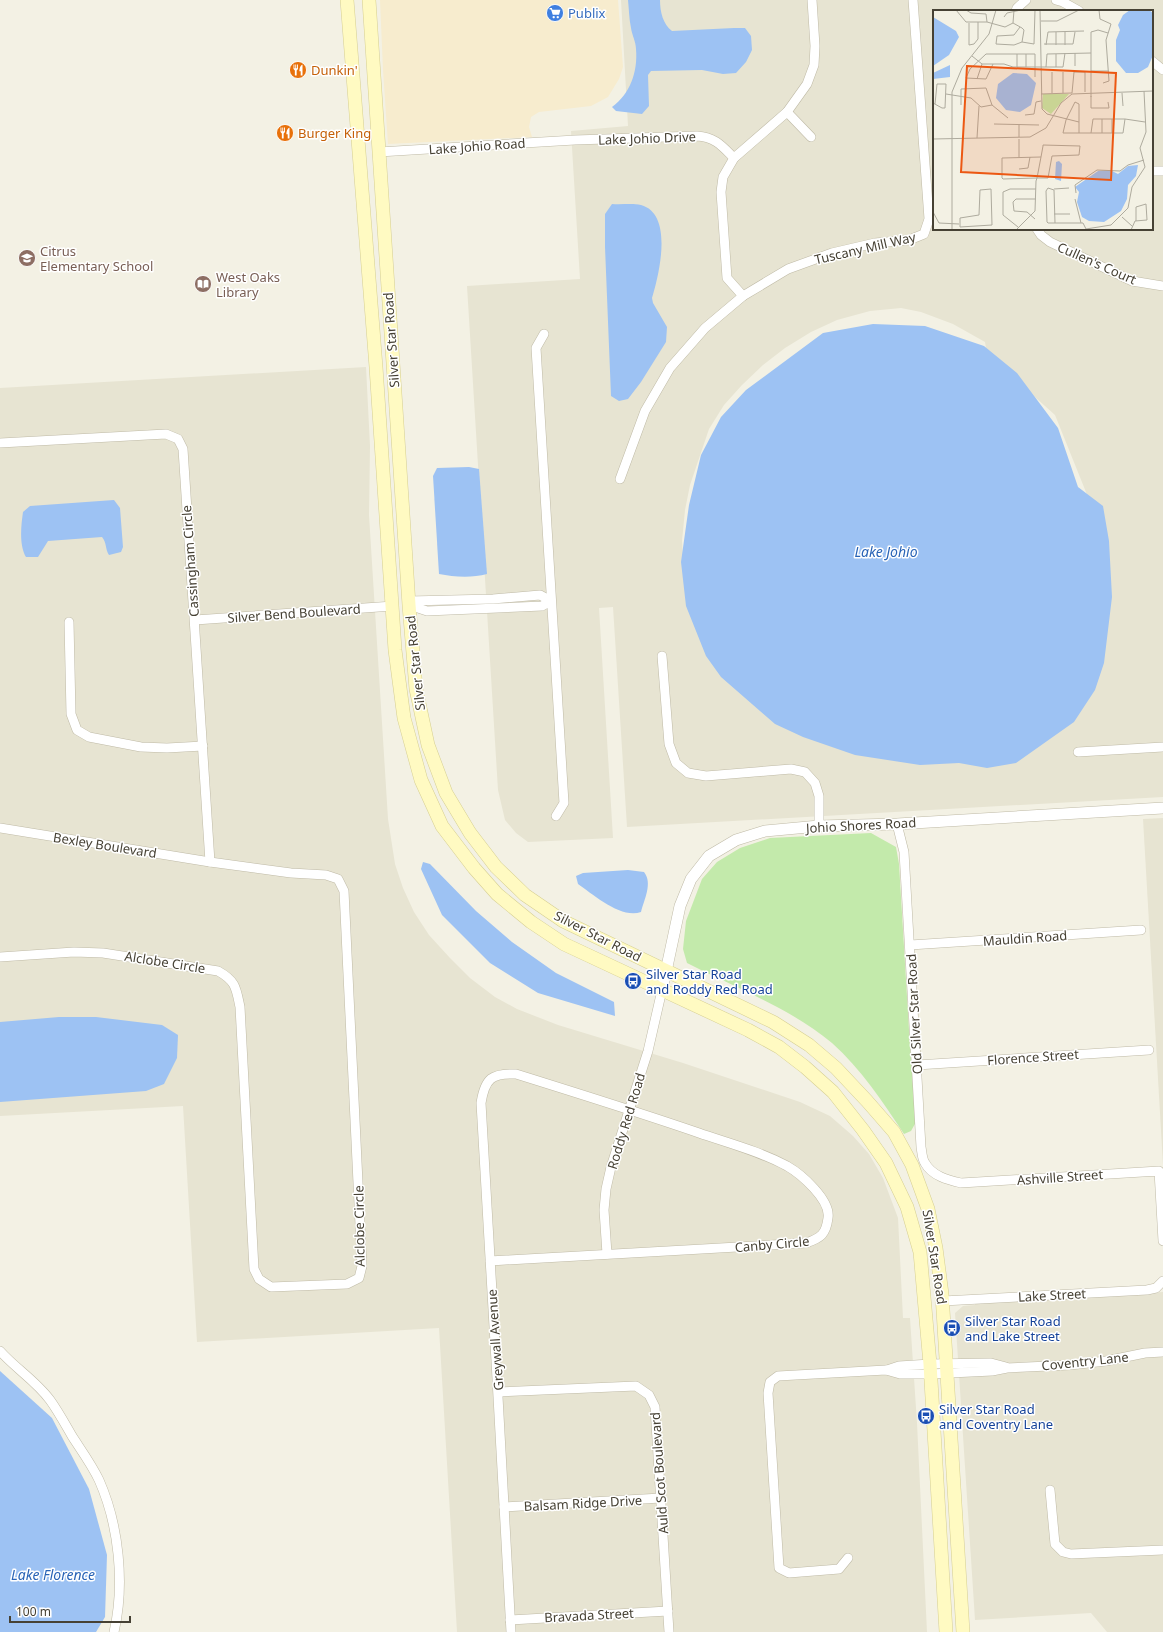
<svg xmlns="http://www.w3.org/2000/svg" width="1163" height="1632" font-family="'Noto Sans',sans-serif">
<rect width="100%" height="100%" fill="#f3f1e4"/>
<!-- residential -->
<g fill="#e7e4d2" fill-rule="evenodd">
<path d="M 621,0 L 1163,0 L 1163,797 L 627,827 L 613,607 L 599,608 L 613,838 L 528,842 L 516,833 L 505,820 L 498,790 L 467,286 L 580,279 L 571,131 L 628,126 ZM 934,11 L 1152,11 L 1152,229 L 934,229 ZM 901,308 L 921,312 L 953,324 L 985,342 L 987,354 L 1055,415 L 1096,517 L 684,572 L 682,541 L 685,510 L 690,485 L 709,429 L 724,405 L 742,385 L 763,365 L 785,348 L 811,332 L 837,320 L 870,311 Z"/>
<polygon points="366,367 370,446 369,515 388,819 395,864 403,888 414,912 429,935 450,958 470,978 495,997 517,1009 558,1025 683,1063 800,1102 830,1116 853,1136 869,1154 883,1178 898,1218 903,1318 910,1318 917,1423 927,1632 457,1632 439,1328 197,1342 183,1106 0,1116 0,388"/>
<polygon points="1163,818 1163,1165 1143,819"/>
<polygon points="1163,1292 1163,1632 1107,1632 1091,1613 975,1620 955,1313 963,1306 975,1305 975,1303"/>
</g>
<!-- commercial -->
<polygon fill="#f7ecce" points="380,0 618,0 623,67 619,79 608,97 591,106 539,112 531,117 529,127 532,137 388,144 383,70"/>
<!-- green -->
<path fill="#c3eaab" d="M 871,833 L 896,847 L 899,864 L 910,1046 L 916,1122 L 911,1131 L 904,1134 C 883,1102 861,1069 832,1043 C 790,1008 736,988 687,963 L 683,949 L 686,921 L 702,879 L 717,862 L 740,848 L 770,838 Z"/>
<!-- water -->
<g fill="#9dc2f3">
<path d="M 628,0 L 660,0 C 660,12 663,24 672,31 L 734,28 L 745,28 L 751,36 L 752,50 L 746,62 L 736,73 L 723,74 L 702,70 L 651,71 L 648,75 L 649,106 L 642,114 L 616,111 L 612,107 C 630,94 638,72 636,49 C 636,42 632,35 631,28 C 629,19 629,9 628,0 Z"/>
<path d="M 612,204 C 621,205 632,203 641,205 C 674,214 659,275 652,298 L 653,303 L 667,327 L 666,342 L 641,382 L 628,399 L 619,401 L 611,396 L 605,247 L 605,214 Z"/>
<polygon points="873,324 925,326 984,346 1017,373 1058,428 1078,487 1103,506 1109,541 1112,597 1104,663 1095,690 1074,722 1016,763 987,768 959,763 920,765 855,755 803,737 775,724 721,677 706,656 686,606 681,562 689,505 701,455 721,417 746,390 823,333"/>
<path d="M 469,467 L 479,469 L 487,574 C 472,578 454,577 439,574 L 433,476 L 437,468 Z"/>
<path d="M 114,500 L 120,508 L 123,547 L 121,552 L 109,555 C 105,549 107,543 102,537 L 48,541 L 38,557 L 26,557 C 19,545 21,526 23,512 L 30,506 Z"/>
<polygon points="423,862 430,864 476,911 512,942 556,973 614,1002 615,1016 538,993 490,963 442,915 421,869"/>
<path d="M 628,870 L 644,872 C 653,883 644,900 641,912 C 621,919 594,895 578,884 L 576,876 L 583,873 Z"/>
<polygon points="59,1017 96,1017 162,1025 178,1035 177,1058 164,1084 146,1091 0,1102 0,1022"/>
<polygon points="0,1371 52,1418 89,1489 107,1555 105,1617 96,1632 0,1632"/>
</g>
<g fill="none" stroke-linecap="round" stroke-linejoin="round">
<!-- minor casing -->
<g stroke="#bfbaa6" stroke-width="10">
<g id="minor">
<polyline points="1056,0 1063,2 1079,11"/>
<polyline points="1016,11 1017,8 1026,0"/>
<polyline points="1152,61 1163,70"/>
<polyline points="787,112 811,137"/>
<path d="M 379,152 L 575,140 L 697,136 C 715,137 722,146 734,158"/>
<polyline points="1152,171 1163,171"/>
<polyline points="1037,229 1041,235 1050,242 1132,281 1163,286"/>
<polyline points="743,296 727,278 721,192 723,177 734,158 787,112 807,84 814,65 815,46 812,0"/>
<polyline points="544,334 536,348 564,803 556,816"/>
<polyline points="0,443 166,434 178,439 183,449 210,862"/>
<polyline points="620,479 645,411 670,368 705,328 743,296 788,269 832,253 875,243 909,240 924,234 929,219 913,0"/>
<polyline points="409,601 493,599 540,595 551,601"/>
<polyline points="409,605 427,611 542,606 551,601"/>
<polyline points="195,620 393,606"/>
<polyline points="69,622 71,714 77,730 89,737 141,747 167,748 203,746"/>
<polyline points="662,656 669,744 676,763 688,773 706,776 791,769 805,772 815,783 819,796 819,826"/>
<polyline points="1078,752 1163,747"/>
<path d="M 897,824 L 904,852 L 921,1147 C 922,1152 922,1159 925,1163 C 932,1176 948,1180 961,1183 L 1159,1171 L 1163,1241"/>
<path d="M 0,828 L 210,862 L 291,873 L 326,875 L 338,879 L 344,891 L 362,1266 L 359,1278 L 347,1284 L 271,1287 L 259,1279 L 254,1269 L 240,1007 C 236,988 236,981 218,971 L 103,953 L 74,952 L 0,957"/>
<polyline points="910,945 1141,930"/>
<polyline points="917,1065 1149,1050"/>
<polyline points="607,1254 604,1210 606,1189 611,1167 648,1051 662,990"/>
<path d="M 490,1261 L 806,1243 C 821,1238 826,1234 828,1218 C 831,1200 801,1174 787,1166 C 759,1151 728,1143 699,1133 C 638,1112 577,1093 516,1074 C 492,1073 485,1078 481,1103 C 492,1279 501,1456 511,1632"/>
<polyline points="943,1301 1147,1290 1156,1288 1163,1281"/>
<path d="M 0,1351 C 15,1368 36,1381 50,1400 C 58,1411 65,1424 72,1436 C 81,1450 92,1465 99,1480 C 119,1525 125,1584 114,1632"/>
<polyline points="887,1370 899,1366 930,1364 991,1363 1006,1367"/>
<polyline points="499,1392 636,1386 649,1395 655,1407 669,1632"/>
<polyline points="1050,1490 1055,1544 1063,1552 1071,1554 1163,1550"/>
<polyline points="504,1507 661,1498"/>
<polyline points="848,1558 839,1569 789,1573 779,1568 768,1393 770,1382 778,1376 886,1370 900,1374 930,1374 992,1371 1007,1368 1070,1365 1106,1361 1145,1353 1163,1352"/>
<polyline points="510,1620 668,1611"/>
</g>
</g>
<!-- tertiary casing -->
<g stroke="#bfbaa6" stroke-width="12">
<polyline id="tertiary" points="662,990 680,906 691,879 709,856 736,840 765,831 819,826 897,824 1163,808"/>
</g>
<!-- secondary casing -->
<g stroke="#d6cf92" stroke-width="14">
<g id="secondary">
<polyline points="347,0 376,367 395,650 404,718 421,780 442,826 474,868 497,894 531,922 564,944 748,1030 779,1047 805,1067 833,1092 863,1130 886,1163 907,1207 920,1252 930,1364 946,1632"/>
<polyline points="369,0 409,605 416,689 428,745 446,793 470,833 496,867 525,895 563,921 773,1022 809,1045 836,1068 867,1101 894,1132 912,1165 928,1209 936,1248 942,1294 963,1632"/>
</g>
</g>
<!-- minor -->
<use href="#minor" stroke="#fff" stroke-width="9"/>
<!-- tertiary -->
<use href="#tertiary" stroke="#fff" stroke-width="11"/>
<!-- secondary -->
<use href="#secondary" stroke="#fffac2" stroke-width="13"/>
</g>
<!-- icons -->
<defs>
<g id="supermarket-disc" transform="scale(0.9)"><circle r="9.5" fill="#3f7fe0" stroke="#fff"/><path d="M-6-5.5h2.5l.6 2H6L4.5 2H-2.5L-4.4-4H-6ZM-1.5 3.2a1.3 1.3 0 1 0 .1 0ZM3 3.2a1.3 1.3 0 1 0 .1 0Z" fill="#fff"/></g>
<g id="restaurant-disc" transform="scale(0.9)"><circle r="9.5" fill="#e8710a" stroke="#fff"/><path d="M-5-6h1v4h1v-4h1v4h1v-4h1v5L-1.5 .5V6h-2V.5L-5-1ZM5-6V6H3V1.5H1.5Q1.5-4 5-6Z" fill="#fff"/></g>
<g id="school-disc" transform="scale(0.9)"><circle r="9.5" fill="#8d6e63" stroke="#fff"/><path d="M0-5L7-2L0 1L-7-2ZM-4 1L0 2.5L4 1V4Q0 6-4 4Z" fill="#fff"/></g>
<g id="library-disc" transform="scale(0.9)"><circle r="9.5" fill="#8d6e63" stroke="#fff"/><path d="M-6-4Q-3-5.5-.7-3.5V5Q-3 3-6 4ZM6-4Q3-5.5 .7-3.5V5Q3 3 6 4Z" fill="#fff"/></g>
<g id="bus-disc" transform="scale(0.9)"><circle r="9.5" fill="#1a4fb4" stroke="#fff"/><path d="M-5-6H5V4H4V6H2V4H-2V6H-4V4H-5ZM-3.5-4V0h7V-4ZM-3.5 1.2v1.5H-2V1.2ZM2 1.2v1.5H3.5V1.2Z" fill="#fff"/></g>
</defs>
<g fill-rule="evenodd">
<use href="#supermarket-disc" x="555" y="13"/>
<use href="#restaurant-disc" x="298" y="70"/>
<use href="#restaurant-disc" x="285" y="133"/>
<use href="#school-disc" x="27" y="258"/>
<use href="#library-disc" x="203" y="284"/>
<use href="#bus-disc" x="633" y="981"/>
<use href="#bus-disc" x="952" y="1328"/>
<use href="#bus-disc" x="926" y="1416"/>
</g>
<g text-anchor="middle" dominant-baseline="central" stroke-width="3" stroke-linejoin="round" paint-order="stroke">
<!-- shop labels -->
<g font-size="13" fill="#366cbe" stroke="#fff" text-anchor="start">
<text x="568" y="13">Publix</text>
</g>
<!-- food labels -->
<g font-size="13" fill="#c56008" stroke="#fff" text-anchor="start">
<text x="311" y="70">Dunkin'</text>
<text x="298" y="133">Burger King</text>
</g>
<!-- street labels -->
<g font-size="13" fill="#464134" stroke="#fff">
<text transform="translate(647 138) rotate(-2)">Lake Johio Drive</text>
<text transform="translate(477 146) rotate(-4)">Lake Johio Road</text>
<text transform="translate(865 248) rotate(-13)">Tuscany Mill Way</text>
<text transform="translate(1097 263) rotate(24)">Cullen's Court</text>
<text transform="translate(391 340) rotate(-94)">Silver Star Road</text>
<text transform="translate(190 561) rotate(-94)">Cassingham Circle</text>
<text transform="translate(294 613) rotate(-4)">Silver Bend Boulevard</text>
<text transform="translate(415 663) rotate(-96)">Silver Star Road</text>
<text transform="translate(861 825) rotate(-3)">Johio Shores Road</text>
<text transform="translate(105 845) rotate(9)">Bexley Boulevard</text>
<text transform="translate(598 936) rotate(27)">Silver Star Road</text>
<text transform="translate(1025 938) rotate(-4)">Mauldin Road</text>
<text transform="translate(165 962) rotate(9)">Alclobe Circle</text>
<text transform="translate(914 1014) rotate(-93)">Old Silver Star Road</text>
<text transform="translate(1033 1057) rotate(-4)">Florence Street</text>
<text transform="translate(626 1121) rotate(-73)">Roddy Red Road</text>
<text transform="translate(1060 1177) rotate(-4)">Ashville Street</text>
<text transform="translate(359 1226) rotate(-91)">Alclobe Circle</text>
<text transform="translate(772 1244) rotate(-5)">Canby Circle</text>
<text transform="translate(935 1257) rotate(81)">Silver Star Road</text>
<text transform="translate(1052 1295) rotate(-3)">Lake Street</text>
<text transform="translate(495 1340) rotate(-94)">Greywall Avenue</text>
<text transform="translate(1085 1361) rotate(-6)">Coventry Lane</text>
<text transform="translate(659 1473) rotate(-94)">Auld Scot Boulevard</text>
<text transform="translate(583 1503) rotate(-3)">Balsam Ridge Drive</text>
<text transform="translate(589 1615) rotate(-3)">Bravada Street</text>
</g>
<!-- education labels -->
<g font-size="13" fill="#785e54" stroke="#fff" text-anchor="start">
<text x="40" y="251">Citrus<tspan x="40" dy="15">Elementary School</tspan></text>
<text x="216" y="277">West Oaks<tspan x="216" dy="15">Library</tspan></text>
</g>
<!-- transit labels -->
<g font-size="13" fill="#164399" stroke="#fff" text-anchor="start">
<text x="646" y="974">Silver Star Road<tspan x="646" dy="15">and Roddy Red Road</tspan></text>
<text x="965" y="1321">Silver Star Road<tspan x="965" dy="15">and Lake Street</tspan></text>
<text x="939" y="1409">Silver Star Road<tspan x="939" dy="15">and Coventry Lane</tspan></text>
</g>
<!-- water labels -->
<g font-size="14" font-style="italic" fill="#2863b6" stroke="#fff">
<text x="886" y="551">Lake Johio</text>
<text x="53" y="1574">Lake Florence</text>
</g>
</g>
<!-- overview -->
<g transform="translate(933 10)">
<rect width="220" height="220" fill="#f3f1e4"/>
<path d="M 110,84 L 136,84 L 118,104 L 109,98 Z" fill="#c3eaab"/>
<path d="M 197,0 L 216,0 L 220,3 L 220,45 L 215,57 L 205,63 L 193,63 L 183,51 L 183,30 L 187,20 L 185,15 L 190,5 ZM 0,7 L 23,21 L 26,27 L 16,45 L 0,56 ZM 17,55 L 17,67 L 0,69 L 0,63 ZM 80,63 L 94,64 L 103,73 L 98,95 L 87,102 L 73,100 L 63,88 L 65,74 ZM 126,151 L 129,154 L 128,171 L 122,169 L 123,152 ZM 205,155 L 203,166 L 195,175 L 194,189 L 188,201 L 171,212 L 156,211 L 149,207 L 144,192 L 146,182 L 142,177 L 165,161 L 177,160 L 185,164 L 195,156 Z" fill="#9dc2f3"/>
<path fill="none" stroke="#aeab9e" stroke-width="1" d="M 23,0 L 33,12 L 54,12 L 72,17 L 80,13 L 81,0M 33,0 L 38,3 L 53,4 L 54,12M 107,0 L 109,99 L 114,104 L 146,112M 166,0 L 167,9 L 178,14 L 173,30 L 176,71 L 170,73M 71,7 L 74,3 L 88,0M 108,11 L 124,11 L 146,0M 36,13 L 36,35 L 41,34 L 45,29 L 45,12M 80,13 L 89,18 L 91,20 L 89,32 L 81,35 L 63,34 L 64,26 L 81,25 L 87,17M 132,22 L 132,35M 89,32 L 101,34 L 102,0M 111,34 L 140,34 L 142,22M 113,35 L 115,22 L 151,21M 123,35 L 123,22M 142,43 L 142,56M 123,44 L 123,57M 39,46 L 49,54 L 71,54 L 80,57 L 130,57 L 132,43M 60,54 L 53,69 L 33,68 L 37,59 L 53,44 L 102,44 L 102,67M 84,57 L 84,44M 93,57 L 93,44M 113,57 L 114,44 L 158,43M 158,61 L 176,61M 119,62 L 119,83M 130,62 L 130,83M 44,69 L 49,54M 189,83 L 190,96M 13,84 L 38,88 L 48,97 L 59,95M 108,84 L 139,83 L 141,62 L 152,62 L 152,82M 158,86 L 158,98 L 176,98 L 175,92M 158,87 L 158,22 L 165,20 L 175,23M 0,93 L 9,98 L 12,98 L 13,74 L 4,74 L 2,94M 28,95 L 28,79 L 53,78 L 59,95 L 75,108M 92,105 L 101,104 L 103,92 L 108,91M 169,109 L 169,123M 179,109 L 179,123M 61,114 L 106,115M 146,123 L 146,94 L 142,92 L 133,110 L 130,123 L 190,123 L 192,109M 158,123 L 160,109 L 192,109 L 212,112M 86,127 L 86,114M 44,128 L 46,96M 0,129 L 97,127 L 113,118 L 128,93 L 139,84 L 220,81M 86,129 L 86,147M 86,159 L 95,158 L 97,147M 58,179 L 59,215 L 27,217 L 27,208 L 46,205 L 47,180 ZM 121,179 L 136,178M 143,183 L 142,175 L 164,160 L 187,161 L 195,155 L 211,150M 142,189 L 148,213M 0,202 L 6,213 L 26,214M 121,204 L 137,204M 189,207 L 199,216M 102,209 L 94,202 L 81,201 L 80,192 L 83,189 L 103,189M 122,213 L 121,180 L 115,178 L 113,181 L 114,212 L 115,213 L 150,213 L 153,219M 85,217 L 70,205 L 70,182 L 77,179 L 103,179M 153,219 L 178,215 L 195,198 L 199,177 L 212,157 L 207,138 L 213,122 L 211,81M 19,220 L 19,82 L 29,58 L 56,24 L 63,0M 83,220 L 102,201 L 103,171 L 104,168 L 108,147 L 110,136 L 110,135 L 147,136 L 146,145 L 119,146 L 115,168 L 104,168 L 70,169 L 69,168 L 69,148 L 108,147M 198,220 L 202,211 L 214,210 L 213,194 L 203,197 L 203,211"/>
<path fill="#ec5813" fill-opacity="0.15" stroke="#ec5813" stroke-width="2" d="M 34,56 L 183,63 L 178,170 L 28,162 Z"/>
<rect width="220" height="220" fill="none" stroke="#464134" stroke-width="2"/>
</g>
<!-- scale -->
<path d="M10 1616v6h120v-6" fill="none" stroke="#464134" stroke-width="2"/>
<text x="16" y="1616" font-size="12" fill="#464134" stroke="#ffffff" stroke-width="3" paint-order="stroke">100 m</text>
</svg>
